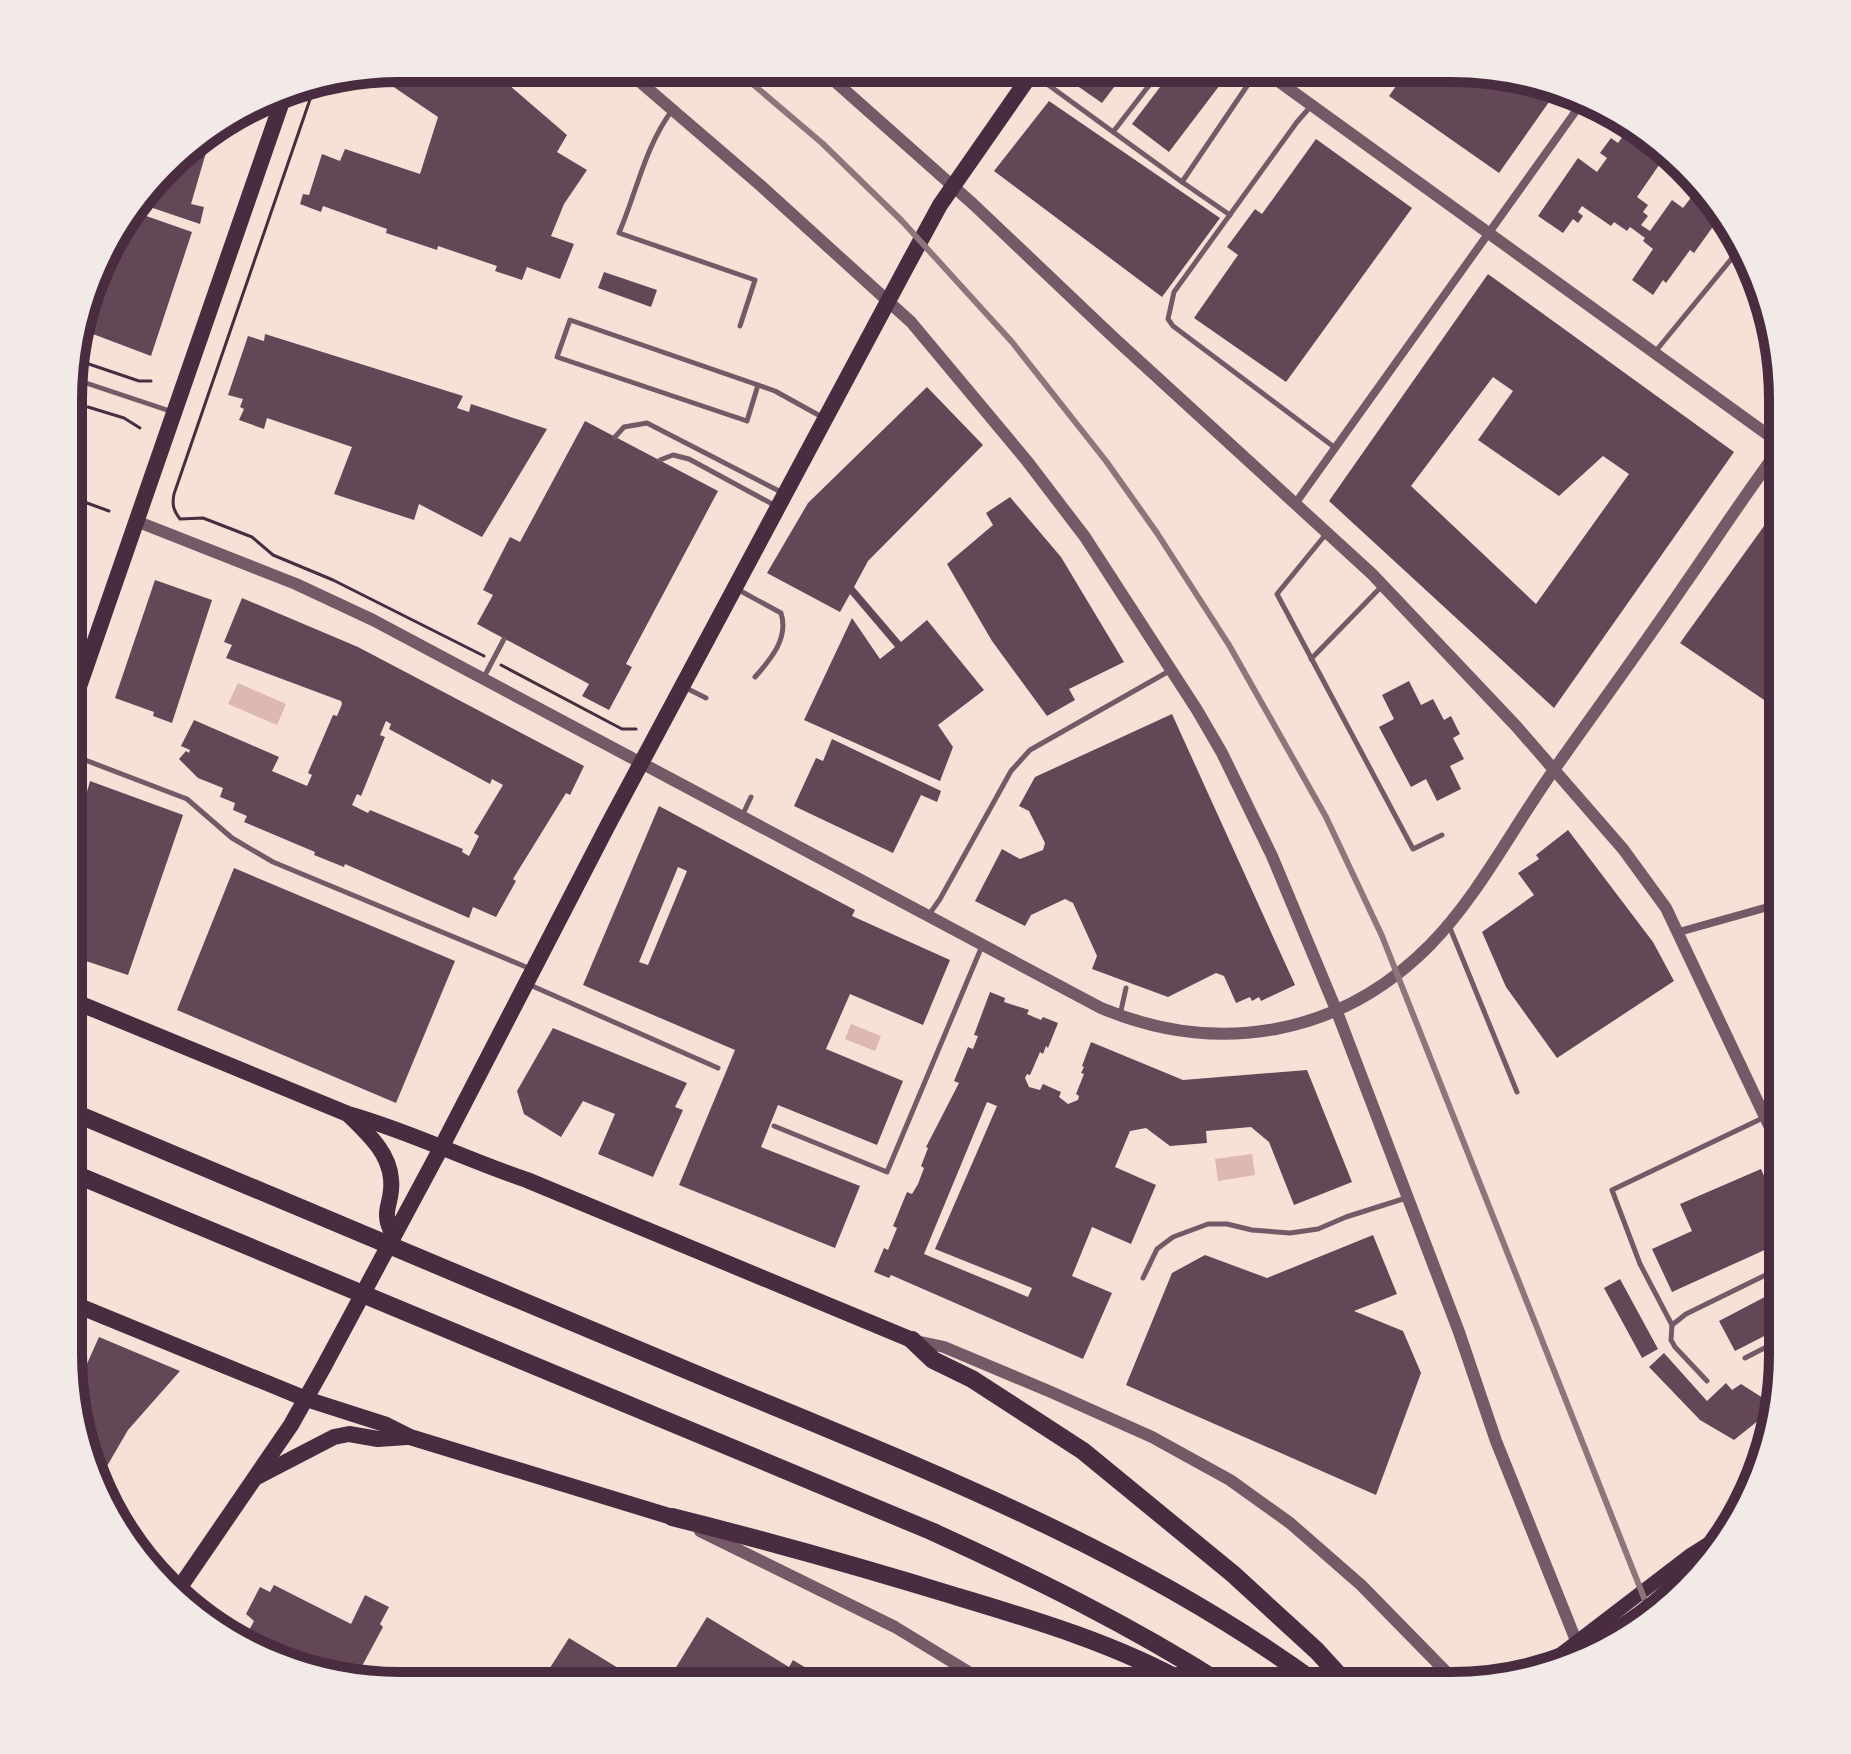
<svg xmlns="http://www.w3.org/2000/svg" width="1851" height="1754" font-family="Helvetica,sans-serif">
<rect width="100%" height="100%" fill="#f7e1d7"/>
<!-- water -->
<g fill="#dcb8b0">
<polygon points="238,683 286,704 277,725 228,704"/>
<polygon points="851,1024 881,1036 875,1051 845,1039"/>
<polygon points="1252,1154 1255,1175 1218,1181 1215,1159"/>
</g>
<!-- building -->
<g fill="#644757" fill-rule="evenodd">
<polygon points="400,68 497,68 513,79 509,85 567,135 557,152 587,170 564,204 551,236 574,244 560,279 527,267 522,280 495,271 497,266 438,246 437,250 386,233 387,229 323,206 321,212 300,204 303,194 309,195 322,154 340,161 345,149 420,174 438,117 373,73"/>
<polygon points="1063,70 1127,70 1102,103 1060,74"/>
<polygon points="1173,70 1217,70 1226,77 1169,152 1132,124"/>
<polygon points="1395,71 1494,71 1556,92 1499,173 1389,96 1401,79 1393,73"/>
<polygon points="1049,101 1220,218 1162,297 994,171"/>
<polygon points="1631,125 1666,155 1637,197 1648,205 1643,212 1648,216 1641,225 1650,231 1672,200 1683,208 1693,195 1709,207 1705,213 1717,221 1694,253 1690,250 1666,283 1663,280 1653,295 1632,280 1653,249 1643,241 1645,238 1630,227 1627,231 1614,222 1611,226 1582,206 1578,212 1583,216 1578,223 1573,219 1563,233 1538,216 1578,158 1597,172 1607,158 1600,153 1611,138 1618,143"/>
<polygon points="212,132 191,204 204,207 200,224 138,203 181,150"/>
<polygon points="1316,139 1412,208 1286,382 1194,318 1238,255 1227,247 1255,209 1262,214"/>
<polygon points="132,211 192,232 151,356 77,328 113,234"/>
<polygon points="604,272 657,290 651,307 598,288"/>
<path d="M 1488,274 L 1734,452 L 1554,708 L 1329,501 ZM 1493,377 L 1513,391 L 1478,440 L 1559,496 L 1603,456 L 1629,474 L 1536,604 L 1411,486 Z"/>
<polygon points="265,334 463,396 457,408 469,412 471,404 547,429 482,537 419,504 414,520 334,494 352,447 267,418 264,429 239,420 244,409 240,407 243,399 228,395 248,336 264,341"/>
<polygon points="927,387 983,445 868,561 854,587 901,642 927,620 984,690 938,725 953,747 940,781 804,720 852,618 880,659 895,647 850,594 840,612 767,573 808,503"/>
<polygon points="585,421 718,491 626,664 632,667 609,710 582,696 589,684 477,624 493,595 483,590 510,537 520,542"/>
<polygon points="1010,497 1061,557 1124,662 1069,689 1075,700 1047,716 992,641 947,564 993,525 986,513"/>
<polygon points="1782,501 1782,712 1680,643"/>
<polygon points="155,580 212,600 172,723 153,716 154,712 115,698"/>
<path d="M 242,598 L 358,647 L 584,766 L 570,795 L 566,793 L 513,879 L 516,881 L 496,917 L 473,907 L 469,918 L 345,864 L 344,867 L 314,855 L 315,852 L 244,822 L 247,816 L 233,810 L 235,803 L 220,797 L 223,788 L 198,778 L 179,759 L 186,751 L 189,753 L 190,750 L 181,746 L 194,720 L 279,757 L 272,771 L 307,786 L 312,775 L 308,773 L 333,715 L 337,716 L 342,704 L 341,701 L 226,658 L 232,645 L 224,642 ZM 386,721 L 391,724 L 389,729 L 490,784 L 492,779 L 503,785 L 474,833 L 479,836 L 469,856 L 462,852 L 463,849 L 370,810 L 368,813 L 352,805 L 357,794 L 361,796 L 385,737 L 380,735 Z"/>
<polygon points="1409,681 1421,705 1433,699 1444,720 1451,716 1460,734 1453,738 1464,759 1450,766 1461,789 1437,801 1426,779 1411,787 1379,727 1394,719 1382,695"/>
<polygon points="1172,714 1295,985 1261,1001 1259,997 1252,1001 1250,997 1236,1003 1224,976 1216,973 1168,997 1092,969 1097,956 1073,903 1065,899 1031,915 1025,926 975,901 1002,849 1020,859 1043,850 1045,843 1029,811 1019,806 1035,777"/>
<polygon points="832,739 941,791 937,802 921,795 893,853 794,806 816,758 823,761"/>
<polygon points="90,781 183,815 128,975 71,956 72,845"/>
<path d="M 659,806 L 855,910 L 852,916 L 950,960 L 923,1025 L 850,994 L 826,1049 L 903,1081 L 877,1145 L 778,1105 L 761,1147 L 860,1186 L 835,1248 L 679,1185 L 735,1050 L 583,985 ZM 678,867 L 687,871 L 648,965 L 639,962 Z"/>
<polygon points="1568,830 1653,942 1674,981 1557,1058 1506,987 1482,932 1534,895 1518,873 1539,859 1536,855"/>
<polygon points="234,868 455,961 396,1103 177,1010"/>
<path d="M 990,992 L 1005,998 L 1004,1002 L 1029,1010 L 1027,1014 L 1041,1020 L 1043,1017 L 1058,1023 L 1048,1048 L 1046,1046 L 1043,1054 L 1040,1052 L 1030,1075 L 1027,1074 L 1025,1078 L 1029,1087 L 1040,1090 L 1043,1084 L 1061,1092 L 1059,1097 L 1068,1104 L 1078,1100 L 1079,1096 L 1076,1094 L 1084,1074 L 1081,1073 L 1084,1067 L 1082,1066 L 1091,1042 L 1183,1080 L 1307,1070 L 1352,1182 L 1294,1205 L 1269,1142 L 1251,1127 L 1206,1131 L 1207,1143 L 1170,1146 L 1146,1128 L 1130,1131 L 1115,1167 L 1156,1185 L 1131,1244 L 1092,1227 L 1072,1276 L 1112,1293 L 1083,1359 L 891,1275 L 889,1278 L 874,1272 L 884,1248 L 888,1250 L 897,1228 L 893,1226 L 907,1192 L 912,1194 L 918,1184 L 924,1168 L 921,1166 L 928,1148 L 926,1147 L 959,1083 L 954,1081 L 968,1047 L 973,1049 L 978,1036 L 974,1035 ZM 987,1102 L 997,1106 L 935,1249 L 1032,1288 L 1028,1297 L 924,1254 Z"/>
<polygon points="553,1028 687,1083 675,1107 683,1110 653,1177 598,1154 615,1114 583,1101 561,1137 524,1114 517,1091"/>
<polygon points="1761,1169 1782,1216 1782,1242 1672,1292 1652,1249 1692,1231 1680,1204"/>
<polygon points="1373,1235 1397,1294 1354,1311 1403,1331 1421,1373 1376,1495 1126,1385 1172,1273 1205,1255 1267,1278"/>
<polygon points="1620,1279 1658,1349 1642,1358 1604,1288"/>
<polygon points="1782,1288 1782,1327 1735,1351 1719,1321"/>
<polygon points="99,1337 180,1371 128,1430 96,1485 73,1395"/>
<polygon points="1664,1353 1707,1401 1726,1383 1732,1390 1741,1384 1774,1405 1774,1408 1734,1440 1700,1420 1649,1367"/>
<polygon points="274,1585 351,1624 365,1595 389,1607 380,1624 383,1627 355,1679 326,1671 328,1669 267,1638 263,1645 246,1636 254,1621 246,1614 260,1587 270,1592"/>
<polygon points="707,1617 789,1667 793,1660 834,1685 703,1685 675,1669"/>
<polygon points="569,1638 646,1685 539,1685"/>
</g>
<g fill="none" stroke-linecap="round" stroke-linejoin="round">
<!-- path -->
<g stroke="#4a2c40" stroke-width="3">
<path d="M 316,82 L 174,494 C 172,504 173,510 180,519 L 203,518 L 252,537 L 273,555 L 333,580 L 484,656"/>
<polyline points="74,359 139,381 151,381"/>
<polyline points="88,407 124,418 140,428"/>
<polyline points="73,498 109,511"/>
<polyline points="501,665 622,729 636,729"/>
</g>
<!-- service -->
<g stroke="#755966" stroke-width="5">
<polyline points="1036,76 1182,182 1247,86 1262,70"/>
<polyline points="1311,106 1297,122 1174,292 1168,319 1173,326 1334,447"/>
<path d="M 673,109 C 645,146 637,191 619,233 L 755,280 L 740,326"/>
<polyline points="1113,132 1161,70"/>
<polyline points="1182,182 1230,215"/>
<polyline points="1655,352 1742,246"/>
<polyline points="74,379 173,412"/>
<polyline points="758,385 747,421 557,357 570,320 758,385 775,391 822,417"/>
<polyline points="74,419 85,383"/>
<polyline points="615,437 624,427 647,423 781,492"/>
<polyline points="660,460 673,455 689,459 774,505"/>
<polyline points="1326,534 1277,594 1413,849 1442,835"/>
<polyline points="73,545 77,535 73,521"/>
<path d="M 737,589 L 781,613 C 789,638 771,659 755,677"/>
<polyline points="1311,659 1382,586"/>
<polyline points="484,677 504,639"/>
<polyline points="686,688 706,698"/>
<polyline points="72,755 187,799 232,838 273,862 531,969"/>
<polyline points="742,816 751,797"/>
<polyline points="928,916 940,899 1011,771 1030,750 1171,670"/>
<polyline points="1450,928 1517,1092"/>
<polyline points="530,985 718,1068"/>
<polyline points="1120,1015 1126,988"/>
<polyline points="774,1126 887,1172 982,946"/>
<polyline points="1143,1278 1157,1249 1173,1237 1208,1224 1227,1224 1252,1230 1290,1233 1318,1229 1346,1217 1406,1198"/>
<polyline points="1672,1325 1640,1264 1612,1190 1765,1117"/>
<polyline points="69,1353 86,1310"/>
<polyline points="1745,1358 1782,1339"/>
<polyline points="1707,1381 1675,1347 1671,1340 1672,1325 1686,1314 1782,1267"/>
</g>
<!-- minor -->
<g stroke="#755966" stroke-width="8">
<polyline points="1295,504 1583,101"/>
<polyline points="1679,932 1782,903"/>
</g>
<!-- tertiary -->
<g stroke="#755966" stroke-width="12">
<polyline points="625,69 760,185 911,322 1027,461 1085,537 1197,710 1222,753 1272,856 1337,1012 1459,1332 1496,1441 1583,1658"/>
<polyline points="821,69 973,204 1112,336 1372,574 1516,726 1623,849 1666,908 1782,1153"/>
<polyline points="1263,70 1782,445"/>
<path d="M 136,521 L 296,584 L 373,620 L 1101,1008 C 1218,1057 1340,1036 1430,945 C 1480,894 1514,825 1556,767 C 1599,706 1643,646 1685,584 C 1717,538 1748,490 1782,445"/>
<polyline points="916,1341 944,1347 1051,1392 1152,1437 1230,1480 1290,1523 1361,1585 1459,1685"/>
<polyline points="700,1531 895,1627 990,1685"/>
</g>
<!-- secondary -->
<polyline stroke="#4a2c40" stroke-width="14" points="1540,1670 1689,1556 1719,1537"/>
<!-- primary -->
<g stroke="#4a2c40" stroke-width="16">
<path d="M 921,69 C 943,79 966,80 988,69"/>
<polyline points="72,707 286,90"/>
<path d="M 71,1000 L 348,1114 C 409,1131 467,1160 527,1180 L 912,1340"/>
<path d="M 349,1115 C 367,1133 389,1152 391,1179 C 394,1204 379,1209 393,1235"/>
<polyline points="69,1302 306,1399 384,1424 410,1437 672,1517"/>
<polyline points="257,1477 334,1437 349,1434 378,1439 407,1437"/>
<polyline points="178,1590 291,1425 323,1368 441,1148 608,825 909,262 940,205 1034,70"/>
</g>
<!-- motorway -->
<g stroke="#4a2c40" stroke-width="18">
<path d="M 70,1111 C 285,1201 500,1292 715,1382 C 922,1468 1137,1551 1319,1685"/>
<path d="M 70,1172 L 931,1531 C 1032,1577 1130,1625 1224,1685"/>
<polyline points="912,1340 933,1360 972,1379 1083,1451 1233,1574 1317,1651 1348,1685"/>
<path d="M 672,1517 C 768,1541 861,1567 955,1596 C 1035,1620 1116,1644 1189,1685"/>
</g>
<!-- rail -->
<polyline stroke="#8f747c" stroke-width="6" points="735,69 822,143 902,221 1012,342 1106,461 1157,533 1229,645 1326,817 1382,936 1652,1618"/>
</g>
<!-- crop -->
<path d="M0 0H1851V1754H0ZM400 82H1451A318 318 0 0 1 1769 400V1354A318 318 0 0 1 1451 1672H400A318 318 0 0 1 82 1354V400A318 318 0 0 1 400 82Z" fill="#f1eae7" fill-rule="evenodd"/>
<path fill="none" stroke="#4a2c40" stroke-width="10" d="M400 82H1451A318 318 0 0 1 1769 400V1354A318 318 0 0 1 1451 1672H400A318 318 0 0 1 82 1354V400A318 318 0 0 1 400 82Z"/>
</svg>
